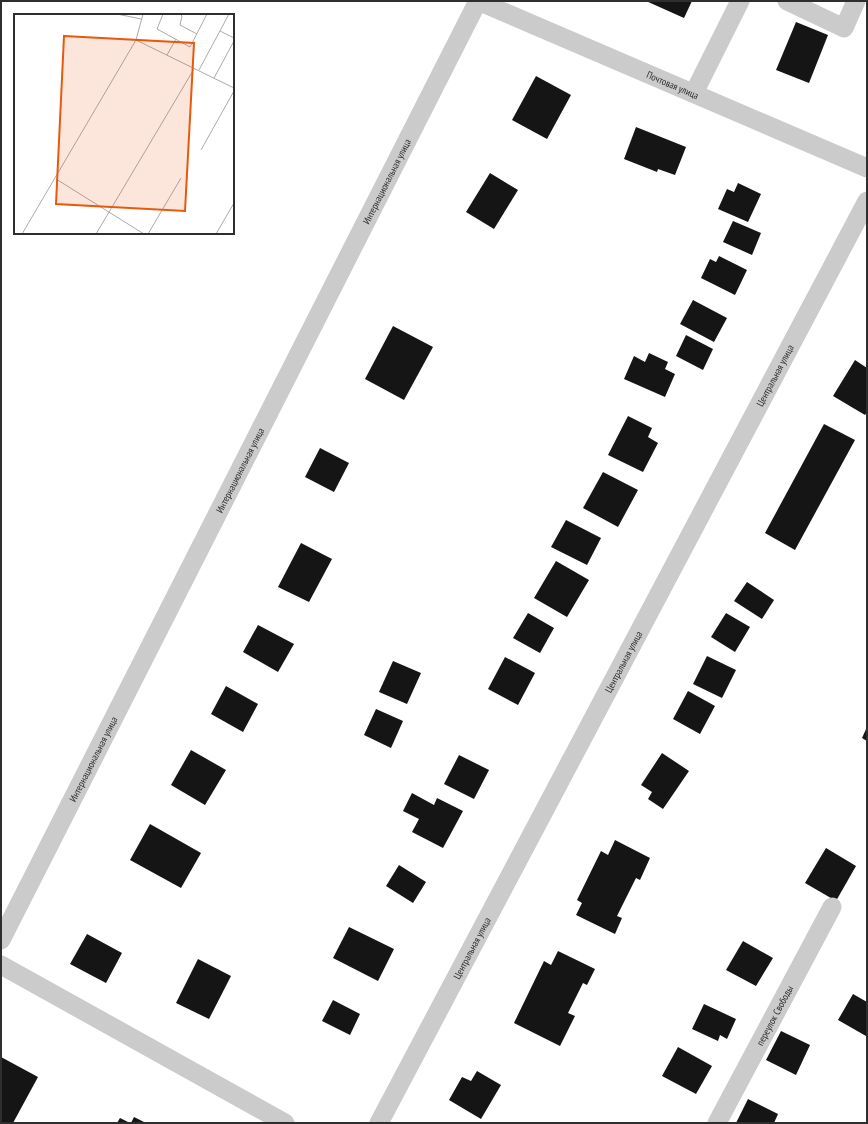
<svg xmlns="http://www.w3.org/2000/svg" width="868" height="1124" font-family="'PT Sans Narrow',sans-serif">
<rect width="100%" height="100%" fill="#fff"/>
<!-- building -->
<g fill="#151515">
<polygon points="646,1 692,1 684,18"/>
<polygon points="796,22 828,35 809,83 776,70"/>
<polygon points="536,76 571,95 547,139 512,120"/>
<polygon points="636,127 686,147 675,175 658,169 657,172 624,159"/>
<polygon points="490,173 518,190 494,229 466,212"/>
<polygon points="738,183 761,194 748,222 718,209 727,189 734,192"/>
<polygon points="733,221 761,233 752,255 723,242"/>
<polygon points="719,256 747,270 735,295 701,278 710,259 716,262"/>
<polygon points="693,300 727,318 714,342 680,324"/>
<polygon points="393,326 433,347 404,400 365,379"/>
<polygon points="686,335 713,349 703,370 676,356"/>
<polygon points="649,353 668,362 665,369 675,374 665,397 624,379 634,356 645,362"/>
<polygon points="855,360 867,368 867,412 865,415 833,396"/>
<polygon points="628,416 652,428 648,437 658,443 643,472 608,455"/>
<polygon points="824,424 855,440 795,550 765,533"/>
<polygon points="320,448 349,463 334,492 305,477"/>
<polygon points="603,472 638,490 618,527 583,508"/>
<polygon points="566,520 601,538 587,565 551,547"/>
<polygon points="301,543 332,559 309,602 278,587"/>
<polygon points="556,561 589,580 567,617 534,598"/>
<polygon points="747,582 774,600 762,619 734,601"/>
<polygon points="528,613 554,628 540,653 513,638"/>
<polygon points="726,613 750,627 735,652 711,637"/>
<polygon points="258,625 294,644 278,672 243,652"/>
<polygon points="707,656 736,670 722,698 693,684"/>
<polygon points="505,657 535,673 518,705 488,689"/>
<polygon points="393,661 421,673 407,704 379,692"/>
<polygon points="226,686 258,704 243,732 211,714"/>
<polygon points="688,691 715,706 700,734 673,719"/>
<polygon points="376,709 403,721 391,748 364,735"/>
<polygon points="867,727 867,741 862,738"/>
<polygon points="191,750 226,770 205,805 171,785"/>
<polygon points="662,753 689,771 663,809 648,799 652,792 641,785"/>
<polygon points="459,755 489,770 474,799 444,784"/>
<polygon points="412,793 434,805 437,798 463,811 443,848 412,832 419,819 403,811"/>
<polygon points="150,824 201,853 181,888 130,860"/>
<polygon points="615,840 650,858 640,880 636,878 617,916 622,918 615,934 576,915 582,903 577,900 601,851 608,855"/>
<polygon points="826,848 856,866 836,901 805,883"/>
<polygon points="399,865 426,882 413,903 386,886"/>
<polygon points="349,927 394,949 378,981 333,958"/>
<polygon points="87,934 122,953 106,983 70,964"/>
<polygon points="743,941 773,958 756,986 726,970"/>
<polygon points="558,951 595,969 587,985 583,983 568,1013 575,1016 560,1046 514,1023 544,961 551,965"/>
<polygon points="198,959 231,976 209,1019 176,1003"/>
<polygon points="853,994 867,1002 867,1034 866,1036 838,1020"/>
<polygon points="333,1000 360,1014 350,1035 322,1021"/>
<polygon points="704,1004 736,1019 727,1039 720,1035 718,1041 692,1029"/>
<polygon points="781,1031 810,1045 796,1075 766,1060"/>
<polygon points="678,1047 712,1066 696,1094 662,1076"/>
<polygon points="1,1057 38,1077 13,1123 1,1123"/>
<polygon points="477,1071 501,1085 481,1119 449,1100 462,1077 471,1081"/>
<polygon points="748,1099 778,1114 774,1123 736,1123"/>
<polygon points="134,1117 146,1123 131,1123"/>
<polygon points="120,1118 130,1123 117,1123"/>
</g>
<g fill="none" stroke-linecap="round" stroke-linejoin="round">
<!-- minor -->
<g stroke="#cbcbcb" stroke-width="19">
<path id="s1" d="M 478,1 L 867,168"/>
<polyline points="787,1 844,28 856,1"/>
<polyline points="694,93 740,1"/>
<path id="s2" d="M 1,940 L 478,1"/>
<polyline points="1,965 285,1123"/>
<path id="s3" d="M 379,1123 L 867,201"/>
<path id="s4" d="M 717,1123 L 832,907"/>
</g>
</g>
<g text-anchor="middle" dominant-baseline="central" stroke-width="4" stroke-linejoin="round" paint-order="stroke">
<!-- street labels -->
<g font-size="10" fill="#2e2e2e" stroke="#fff">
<text stroke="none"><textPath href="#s1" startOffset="212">Почтовая улица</textPath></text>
<text stroke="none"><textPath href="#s2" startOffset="851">Интернациональная улица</textPath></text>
<text stroke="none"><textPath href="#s3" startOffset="846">Центральная улица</textPath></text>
<text stroke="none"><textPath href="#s2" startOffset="527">Интернациональная улица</textPath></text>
<text stroke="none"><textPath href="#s3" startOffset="522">Центральная улица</textPath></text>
<text stroke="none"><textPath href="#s2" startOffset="203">Интернациональная улица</textPath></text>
<text stroke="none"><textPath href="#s3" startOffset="198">Центральная улица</textPath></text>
<text stroke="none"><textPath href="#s4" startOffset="122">переулок Свободы</textPath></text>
</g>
</g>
<!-- overview -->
<g transform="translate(14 14)">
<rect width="220" height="220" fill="#fff"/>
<path fill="none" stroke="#ababab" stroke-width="1" d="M 103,0 L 127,5M 149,0 L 143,15 L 176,33 L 193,0M 166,0 L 168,2 L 166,11 L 183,20M 206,17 L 220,24M 122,26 L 220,74M 153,41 L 162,25M 185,56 L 215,0M 200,64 L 220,27M 187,136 L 220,77M 42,165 L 130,220M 8,220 L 122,26 L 129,0M 82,220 L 180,55M 134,220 L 167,164M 202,220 L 220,189"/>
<path fill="#e8590c" fill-opacity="0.15" stroke="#e8590c" stroke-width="2" d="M 50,22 L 180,29 L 171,197 L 42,190 Z"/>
<rect width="220" height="220" fill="none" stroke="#2e2e2e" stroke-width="2"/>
</g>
<!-- border -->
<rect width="868" height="1124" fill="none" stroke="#2e2e2e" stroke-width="4"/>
</svg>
